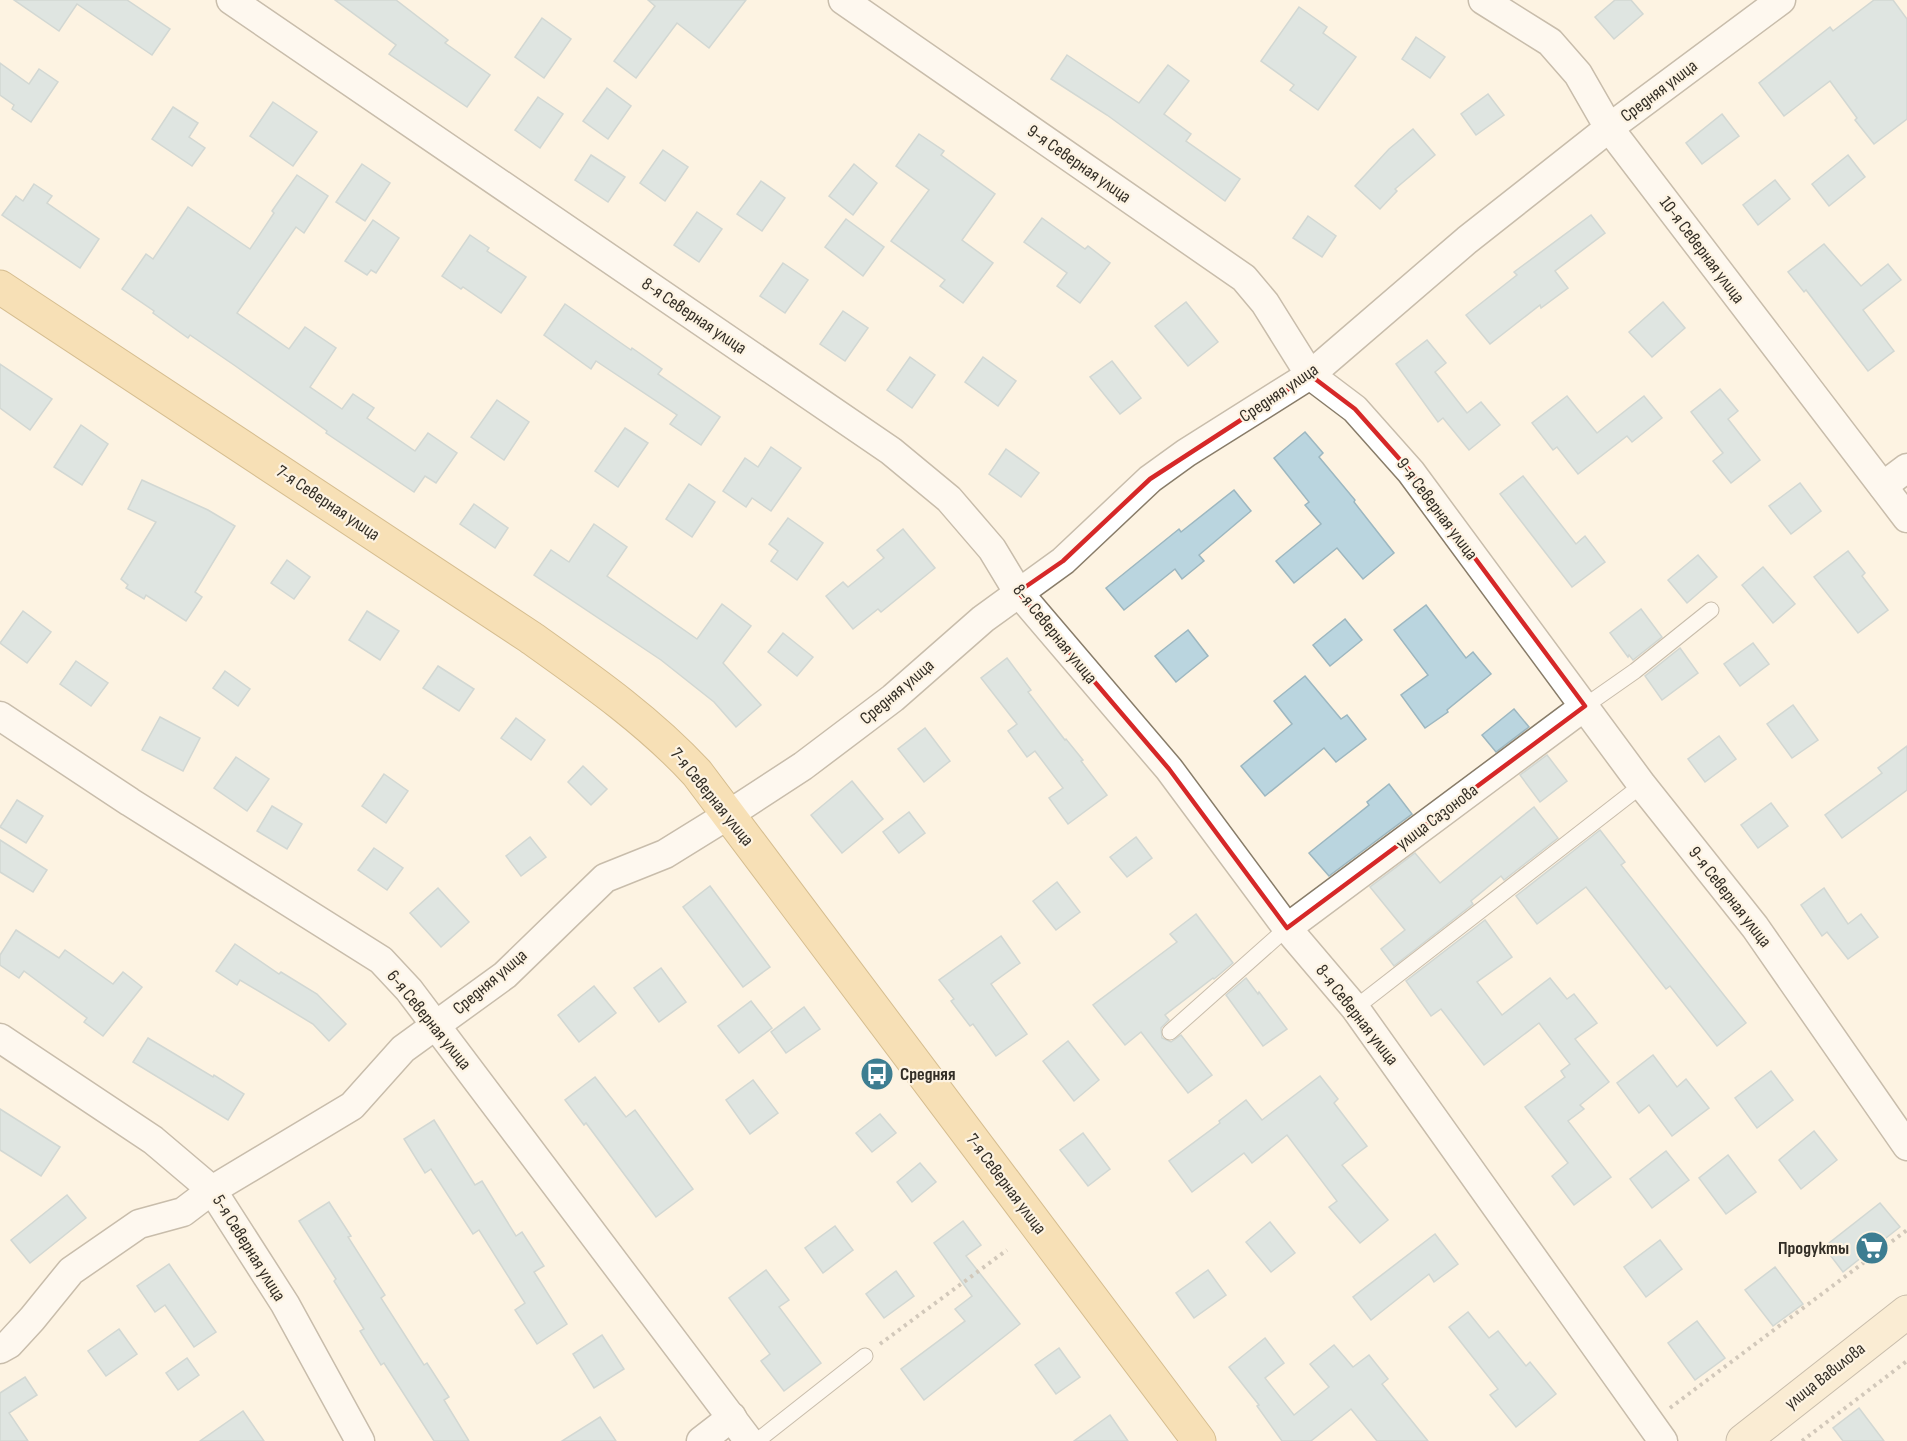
<svg xmlns="http://www.w3.org/2000/svg" width="1907" height="1441" font-family="'Sofia Sans Condensed',sans-serif">
<rect width="100%" height="100%" fill="#fdf3e2"/>
<!-- building -->
<g fill="#bad5df" stroke="#9db7c0" stroke-width="1.5">
<polygon points="14,0 127,0 170,29 152,55 77,4 59,31"/>
<polygon points="335,0 396,0 448,40 445,43 490,75 467,107 389,54 396,45"/>
<polygon points="648,0 746,0 709,48 677,23 636,78 614,61 655,6"/>
<polygon points="1615,0 1631,0 1643,14 1614,39 1595,17"/>
<polygon points="1874,0 1893,0 1907,19 1907,119 1874,144 1855,120 1857,118 1830,81 1784,116 1759,83 1830,27 1833,31"/>
<polygon points="1299,7 1327,27 1323,33 1356,57 1318,110 1290,90 1294,85 1261,61"/>
<polygon points="542,18 571,39 544,78 515,57"/>
<polygon points="1416,37 1445,57 1430,78 1402,59"/>
<polygon points="1067,55 1139,103 1168,65 1189,81 1164,114 1191,134 1186,141 1240,179 1225,201 1107,115 1051,79"/>
<polygon points="0,63 29,84 39,69 58,82 31,122 12,109 14,105 0,95"/>
<polygon points="607,88 631,106 608,139 583,121"/>
<polygon points="1488,94 1504,115 1476,135 1461,114"/>
<polygon points="538,97 563,114 540,148 515,130"/>
<polygon points="273,102 317,132 293,166 250,136"/>
<polygon points="173,107 198,123 189,137 205,148 192,166 152,139"/>
<polygon points="1722,114 1739,136 1702,164 1686,143"/>
<polygon points="1413,129 1435,155 1395,189 1397,191 1380,209 1355,186 1389,149"/>
<polygon points="919,134 944,151 941,155 995,194 962,240 993,263 963,303 940,286 945,280 891,241 929,190 896,166"/>
<polygon points="663,150 688,167 665,201 640,183"/>
<polygon points="591,155 625,177 608,202 575,180"/>
<polygon points="1848,155 1865,177 1829,206 1812,184"/>
<polygon points="362,164 390,183 365,221 336,202"/>
<polygon points="854,164 877,183 853,215 829,196"/>
<polygon points="297,175 328,196 304,233 296,227 237,313 289,349 305,327 336,348 310,387 342,409 353,394 374,408 367,418 415,451 428,433 457,453 436,483 425,476 414,492 326,433 327,431 234,365 190,335 188,338 153,313 154,311 122,289 146,254 153,259 188,207 250,249 274,213 272,211"/>
<polygon points="1775,180 1790,199 1758,225 1743,205"/>
<polygon points="761,181 785,198 762,231 737,214"/>
<polygon points="34,184 52,196 47,203 99,239 80,268 2,215 16,196 23,201"/>
<polygon points="697,212 722,229 699,262 674,245"/>
<polygon points="1591,215 1605,233 1555,271 1568,288 1541,308 1540,305 1490,344 1466,315 1517,275 1514,272"/>
<polygon points="1308,216 1336,236 1322,257 1293,238"/>
<polygon points="1042,218 1085,249 1088,246 1110,263 1080,303 1057,286 1067,273 1024,242"/>
<polygon points="846,219 884,247 863,276 825,247"/>
<polygon points="373,220 399,238 376,273 371,270 367,275 345,261"/>
<polygon points="470,235 489,248 487,251 526,277 501,313 463,287 461,289 442,276"/>
<polygon points="1824,244 1861,286 1888,264 1901,280 1863,310 1894,351 1868,371 1806,290 1804,292 1788,272"/>
<polygon points="783,263 808,280 785,313 760,296"/>
<polygon points="1186,302 1218,342 1188,366 1155,326"/>
<polygon points="1663,302 1685,328 1652,357 1629,332"/>
<polygon points="565,304 631,350 632,348 662,369 658,374 720,417 701,445 670,424 677,415 596,361 591,369 544,335"/>
<polygon points="843,311 868,328 845,361 820,344"/>
<polygon points="1427,340 1446,363 1435,372 1467,413 1481,402 1500,425 1469,450 1443,418 1438,422 1396,364"/>
<polygon points="910,357 935,375 912,408 887,390"/>
<polygon points="983,357 1016,381 998,406 965,382"/>
<polygon points="1112,361 1141,398 1120,414 1090,377"/>
<polygon points="0,364 52,399 30,430 0,408"/>
<polygon points="1720,389 1738,411 1728,419 1760,460 1731,483 1713,461 1723,453 1691,412"/>
<polygon points="1567,396 1597,433 1644,396 1662,418 1632,442 1627,436 1578,474 1557,447 1553,450 1532,423"/>
<polygon points="497,400 529,422 504,460 471,437"/>
<polygon points="81,425 108,444 82,485 54,467"/>
<polygon points="625,428 648,443 618,487 595,471"/>
<polygon points="1305,432 1323,453 1319,457 1355,500 1354,502 1394,553 1363,579 1337,548 1294,583 1276,561 1321,524 1305,505 1309,502 1274,458"/>
<polygon points="771,447 801,468 771,511 752,498 746,507 723,491 745,458 758,467"/>
<polygon points="1006,449 1039,473 1021,497 989,474"/>
<polygon points="1523,476 1576,544 1585,536 1605,562 1572,587 1500,494"/>
<polygon points="142,480 208,510 235,526 195,592 202,597 186,621 146,595 144,599 126,588 128,585 121,579 156,522 128,509"/>
<polygon points="1800,483 1821,511 1791,534 1769,506"/>
<polygon points="689,484 715,502 692,537 666,519"/>
<polygon points="1234,490 1251,511 1199,555 1204,561 1182,579 1175,569 1124,610 1106,588 1179,529 1181,532"/>
<polygon points="474,504 508,528 495,548 460,524"/>
<polygon points="788,518 823,543 797,580 771,561 778,551 769,544"/>
<polygon points="594,524 627,547 607,576 697,639 722,604 751,626 723,663 761,705 736,727 714,702 661,660 534,575 551,550 569,562"/>
<polygon points="903,529 935,568 881,612 878,609 853,629 826,596 843,582 848,587 884,558 877,550"/>
<polygon points="1848,551 1865,573 1862,576 1888,610 1858,633 1814,577"/>
<polygon points="1698,555 1717,577 1687,603 1668,580"/>
<polygon points="287,560 310,577 294,599 271,583"/>
<polygon points="1763,567 1795,604 1773,623 1742,585"/>
<polygon points="1426,605 1466,658 1473,652 1491,674 1447,710 1448,712 1425,728 1401,695 1428,675 1394,630"/>
<polygon points="1641,609 1662,637 1633,660 1629,655 1628,657 1610,633"/>
<polygon points="23,611 51,632 27,663 0,643"/>
<polygon points="367,611 399,631 380,660 349,640"/>
<polygon points="1345,619 1362,640 1330,666 1313,645"/>
<polygon points="1188,630 1208,656 1176,682 1155,656"/>
<polygon points="783,633 813,657 797,676 768,652"/>
<polygon points="1753,643 1769,664 1740,686 1724,664"/>
<polygon points="1680,648 1698,673 1662,700 1645,676"/>
<polygon points="1007,658 1031,690 1028,692 1065,740 1066,739 1083,760 1081,761 1107,795 1068,824 1049,798 1063,788 1035,751 1027,757 1008,731 1017,724 981,678"/>
<polygon points="76,661 108,683 91,706 60,684"/>
<polygon points="438,666 474,689 459,711 423,688"/>
<polygon points="225,671 250,689 238,706 213,688"/>
<polygon points="1305,676 1341,719 1347,715 1366,739 1336,762 1324,748 1265,796 1241,766 1292,724 1274,701"/>
<polygon points="1793,705 1818,740 1792,758 1767,724"/>
<polygon points="1514,709 1529,727 1496,752 1482,735"/>
<polygon points="160,717 200,738 183,771 142,750"/>
<polygon points="516,718 545,740 531,760 501,738"/>
<polygon points="925,728 950,761 924,782 898,749"/>
<polygon points="1719,736 1736,759 1705,782 1688,759"/>
<polygon points="1907,746 1907,790 1842,838 1825,815 1882,773 1878,768"/>
<polygon points="1547,755 1567,781 1540,802 1520,775"/>
<polygon points="236,757 269,779 247,811 214,788"/>
<polygon points="583,766 607,789 591,805 568,782"/>
<polygon points="384,774 408,791 386,823 362,806"/>
<polygon points="852,781 883,819 842,853 811,815"/>
<polygon points="1389,784 1412,814 1329,876 1309,853 1369,805 1367,802"/>
<polygon points="17,800 43,816 26,843 0,827"/>
<polygon points="1771,803 1788,826 1758,848 1741,825"/>
<polygon points="272,806 302,824 287,849 257,831"/>
<polygon points="1534,807 1558,838 1504,880 1501,876 1471,901 1473,904 1394,966 1381,949 1405,930 1370,887 1415,853 1440,883"/>
<polygon points="909,812 925,833 899,853 883,832"/>
<polygon points="1600,830 1625,862 1621,865 1746,1023 1717,1046 1670,986 1666,989 1586,887 1537,924 1516,896"/>
<polygon points="530,837 546,857 521,876 506,856"/>
<polygon points="1136,837 1152,858 1127,877 1110,857"/>
<polygon points="0,840 47,870 33,892 0,872"/>
<polygon points="374,848 403,868 387,890 358,870"/>
<polygon points="1057,882 1080,912 1056,930 1033,901"/>
<polygon points="710,886 770,967 743,987 683,907"/>
<polygon points="438,888 469,922 441,947 410,913"/>
<polygon points="1824,888 1848,924 1861,914 1878,937 1848,959 1827,932 1822,936 1801,905"/>
<polygon points="1196,914 1233,963 1214,979 1213,978 1165,1015 1169,1020 1161,1028 1162,1038 1171,1042 1181,1035 1212,1075 1188,1093 1141,1032 1125,1045 1093,1005 1177,942 1170,934"/>
<polygon points="1485,920 1512,957 1477,982 1502,1015 1550,978 1567,999 1574,994 1597,1023 1575,1039 1609,1082 1580,1105 1584,1109 1568,1121 1611,1177 1574,1205 1552,1176 1568,1163 1525,1107 1565,1077 1561,1071 1570,1064 1539,1023 1484,1065 1441,1009 1431,1016 1406,981"/>
<polygon points="16,930 59,958 65,950 113,984 123,972 142,987 103,1036 84,1022 87,1018 24,971 19,978 0,965 0,955"/>
<polygon points="1001,936 1020,963 991,984 1027,1034 996,1056 973,1024 970,1026 951,1001 954,999 939,980"/>
<polygon points="235,944 279,974 281,972 317,994 346,1024 329,1041 313,1024 240,980 237,985 216,971"/>
<polygon points="661,968 686,1002 659,1022 634,988"/>
<polygon points="1246,978 1258,994 1259,992 1287,1029 1263,1046 1226,995"/>
<polygon points="594,986 616,1013 579,1042 558,1015"/>
<polygon points="751,1001 772,1028 739,1053 718,1026"/>
<polygon points="804,1007 820,1029 786,1053 771,1032"/>
<polygon points="148,1038 213,1077 214,1075 244,1094 228,1120 133,1062"/>
<polygon points="1068,1041 1099,1080 1074,1101 1043,1061"/>
<polygon points="1653,1055 1677,1087 1686,1079 1709,1108 1672,1136 1649,1105 1639,1113 1617,1083"/>
<polygon points="1771,1071 1793,1100 1757,1128 1735,1098"/>
<polygon points="1320,1076 1338,1099 1334,1103 1367,1146 1342,1165 1388,1220 1360,1243 1329,1207 1337,1201 1287,1135 1252,1163 1244,1153 1192,1192 1169,1161 1220,1123 1219,1121 1246,1100 1262,1120"/>
<polygon points="595,1077 626,1117 635,1110 693,1189 656,1217 586,1123 584,1125 565,1100"/>
<polygon points="753,1080 778,1113 750,1134 726,1100"/>
<polygon points="0,1109 60,1147 41,1176 0,1150"/>
<polygon points="880,1114 896,1133 872,1152 856,1133"/>
<polygon points="434,1120 475,1185 482,1181 516,1236 522,1232 544,1266 534,1272 567,1324 537,1344 515,1310 525,1303 479,1230 473,1234 431,1169 425,1173 404,1139"/>
<polygon points="1814,1131 1837,1160 1801,1189 1779,1160"/>
<polygon points="1083,1133 1110,1169 1088,1186 1060,1150"/>
<polygon points="1666,1151 1689,1180 1652,1208 1630,1179"/>
<polygon points="1728,1155 1756,1192 1726,1214 1699,1178"/>
<polygon points="920,1163 936,1182 912,1202 897,1182"/>
<polygon points="67,1195 86,1218 30,1263 11,1240"/>
<polygon points="329,1202 351,1236 348,1237 385,1295 381,1298 424,1365 427,1363 449,1397 444,1400 469,1441 434,1441 384,1363 381,1365 360,1331 364,1329 334,1281 336,1279 299,1221"/>
<polygon points="1880,1203 1900,1227 1843,1272 1824,1247"/>
<polygon points="963,1221 981,1245 966,1256 1020,1324 924,1400 901,1369 965,1321 955,1309 972,1296 934,1243"/>
<polygon points="1270,1222 1295,1253 1271,1272 1246,1242"/>
<polygon points="835,1226 853,1250 823,1273 805,1248"/>
<polygon points="1435,1234 1458,1264 1434,1282 1429,1274 1371,1320 1353,1297"/>
<polygon points="1660,1240 1682,1269 1646,1297 1624,1267"/>
<polygon points="169,1264 216,1332 194,1347 165,1305 155,1312 137,1286"/>
<polygon points="1775,1267 1803,1304 1773,1326 1745,1290"/>
<polygon points="766,1270 789,1300 779,1307 821,1363 784,1391 761,1361 770,1354 729,1298"/>
<polygon points="1208,1270 1226,1295 1194,1318 1176,1293"/>
<polygon points="896,1271 914,1296 884,1318 866,1294"/>
<polygon points="1468,1312 1489,1338 1498,1331 1526,1366 1530,1362 1556,1394 1516,1427 1490,1395 1498,1389 1449,1327"/>
<polygon points="1697,1321 1725,1358 1695,1380 1668,1343"/>
<polygon points="119,1329 137,1354 106,1376 88,1351"/>
<polygon points="602,1335 624,1369 594,1388 573,1354"/>
<polygon points="1265,1338 1284,1363 1265,1378 1294,1415 1329,1387 1310,1364 1334,1345 1353,1367 1369,1355 1388,1379 1382,1384 1428,1441 1377,1441 1351,1409 1311,1441 1282,1441 1257,1406 1259,1405 1229,1367"/>
<polygon points="1059,1348 1080,1377 1056,1394 1035,1365"/>
<polygon points="187,1358 199,1375 178,1390 166,1373"/>
<polygon points="25,1377 37,1395 9,1413 28,1441 0,1441 0,1393"/>
<polygon points="1859,1408 1884,1441 1843,1441 1833,1428"/>
<polygon points="243,1411 264,1441 200,1441"/>
<polygon points="1110,1415 1128,1441 1074,1441"/>
<polygon points="600,1417 616,1441 562,1441"/>
</g>
<g fill="none" stroke-linecap="round" stroke-linejoin="round">
<!-- lane casing -->
<g stroke="#887c69" stroke-width="17">
<g id="lane">
<polyline points="1585,706 1635,671 1711,610"/>
<polyline points="1355,1008 1642,785"/>
<polyline points="1170,1032 1287,928"/>
<polyline points="757,1441 865,1356"/>
</g>
</g>
<!-- street casing -->
<g stroke="#887c69" stroke-width="31">
<g id="street">
<polyline points="231,0 891,451 949,499 992,549 1018,592 1169,769 1287,928 1355,1008 1663,1441"/>
<polyline points="843,0 1244,278 1265,303 1310,375 1355,409 1411,472 1642,785 1755,927 1907,1146"/>
<polyline points="1483,0 1550,42 1578,74 1609,128 1907,518"/>
<polyline points="1883,486 1907,468"/>
<polyline points="0,716 130,802 381,960 409,990 749,1441"/>
<polyline points="1287,928 1585,706"/>
<polyline points="0,1038 153,1140 212,1190 285,1304 360,1441"/>
<polyline points="0,1349 9,1344 32,1319 71,1271 139,1224 183,1212 212,1190 352,1106 403,1049 505,975 605,878 665,854 728,815 803,766 893,698 983,619 1063,561 1150,479 1186,453 1310,375 1467,240 1609,128 1781,0"/>
<polyline points="701,1441 732,1417"/>
</g>
</g>
<!-- secondary casing -->
<g stroke="#887c69" stroke-width="35">
<polyline id="secondary" points="1743,1441 1907,1312"/>
</g>
<!-- primary casing -->
<g stroke="#a67d2b" stroke-width="35">
<path id="primary" d="M 0,287 L 530,637 C 589,679 648,720 697,773 L 1199,1441"/>
</g>
<!-- path -->
<g stroke="#9d9589" stroke-width="4" stroke-dasharray="3 4.5" stroke-linecap="butt">
<polyline points="880,1344 1007,1250"/>
<polyline points="1670,1408 1907,1230"/>
<polyline points="1802,1441 1907,1361"/>
</g>
<!-- lane -->
<use href="#lane" stroke="#fff" stroke-width="15"/>
<!-- street -->
<use href="#street" stroke="#fff" stroke-width="28"/>
<!-- secondary -->
<use href="#secondary" stroke="#f7e5c0" stroke-width="33"/>
<!-- primary -->
<use href="#primary" stroke="#efcb82" stroke-width="33"/>
</g>
<!-- marked area -->
<path d="M0 0H1907V1441H0ZM 1310,375 L 1355,409 L 1411,472 L 1585,706 L 1287,928 L 1169,769 L 1018,592 L 1063,561 L 1150,479 Z" fill="#fdf3e2" fill-opacity=".55" fill-rule="evenodd"/>
<path fill="none" stroke="#d62828" stroke-width="4.5" stroke-linejoin="round" d="M 1310,375 L 1355,409 L 1411,472 L 1585,706 L 1287,928 L 1169,769 L 1018,592 L 1063,561 L 1150,479 Z"/>
<!-- icons -->
<defs>
<g id="bus-disc" transform="scale(1.725)"><circle r="9.5" fill="#3d7d91" stroke="#fdf3e2"/><path d="M-5-6H5V4H4V6H2V4H-2V6H-4V4H-5ZM-3.5-4V0h7V-4ZM-3.5 1.2v1.5H-2V1.2ZM2 1.2v1.5H3.5V1.2Z" fill="#fff"/></g>
<g id="supermarket-disc" transform="scale(1.725)"><circle r="9.5" fill="#3d7d91" stroke="#fdf3e2"/><path d="M-6-5.5h2.5l.6 2H6L4.5 2H-2.5L-4.4-4H-6ZM-1.5 3.2a1.3 1.3 0 1 0 .1 0ZM3 3.2a1.3 1.3 0 1 0 .1 0Z" fill="#fff"/></g>
</defs>
<g fill-rule="evenodd">
<use href="#bus-disc" x="877" y="1074"/>
<use href="#supermarket-disc" x="1872" y="1248"/>
</g>
<g text-anchor="middle" dominant-baseline="central" stroke-width="4.5" stroke-linejoin="round" paint-order="stroke">
<!-- street labels -->
<g font-size="18" fill="#332e26" stroke="#fdf3e2">
<text transform="translate(1659 91) rotate(-37)">Средняя улица</text>
<text transform="translate(1079 164) rotate(35)">9-я Северная улица</text>
<text transform="translate(1702 250) rotate(53)">10-я Северная улица</text>
<text transform="translate(694 316) rotate(34)">8-я Северная улица</text>
<text transform="translate(1279 393) rotate(-34)">Средняя улица</text>
<text transform="translate(328 503) rotate(34)">7-я Северная улица</text>
<text transform="translate(1437 509) rotate(53)">9-я Северная улица</text>
<text transform="translate(1055 634) rotate(51)">8-я Северная улица</text>
<text transform="translate(897 692) rotate(-40)">Средняя улица</text>
<text transform="translate(712 797) rotate(51)">7-я Северная улица</text>
<text transform="translate(1437 817) rotate(-37)">улица Сазонова</text>
<text transform="translate(1730 897) rotate(52)">9-я Северная улица</text>
<text transform="translate(490 982) rotate(-40)">Средняя улица</text>
<text transform="translate(1357 1015) rotate(52)">8-я Северная улица</text>
<text transform="translate(429 1020) rotate(51)">6-я Северная улица</text>
<text transform="translate(1006 1184) rotate(53)">7-я Северная улица</text>
<text transform="translate(249 1248) rotate(58)">5-я Северная улица</text>
<text transform="translate(1825 1376) rotate(-38)">улица Вавилова</text>
</g>
<!-- poi labels -->
<g font-size="18" font-weight="bold" fill="#332e26" stroke="#fdf3e2" text-anchor="start">
<text x="900" y="1074">Средняя</text>
<text x="1849" y="1248" text-anchor="end">Продукты</text>
</g>
</g>
</svg>
